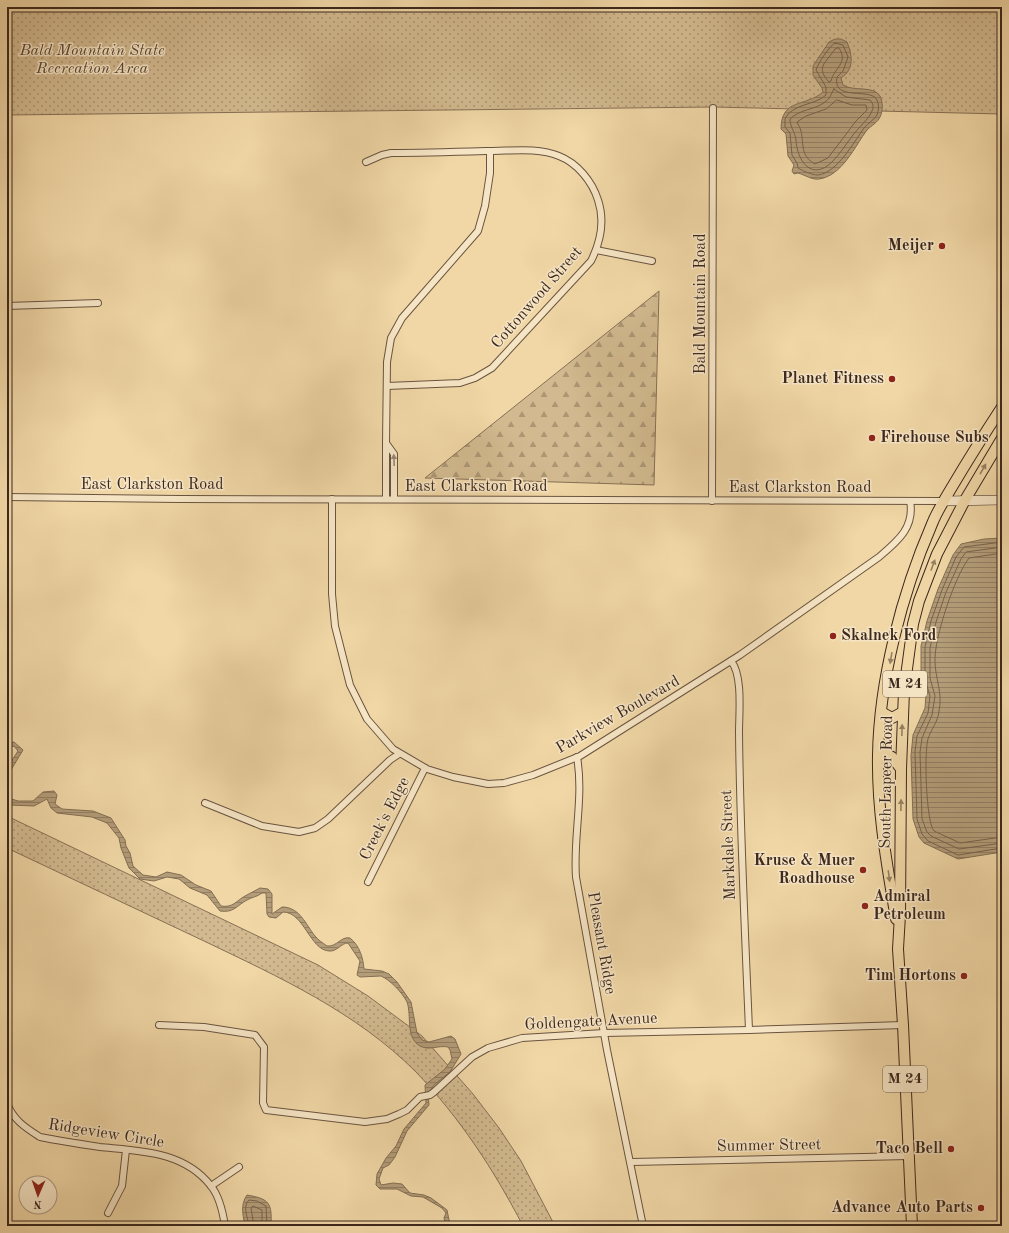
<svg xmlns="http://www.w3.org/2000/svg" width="1009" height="1233" font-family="'Old Standard TT',serif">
<defs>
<pattern id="grass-dots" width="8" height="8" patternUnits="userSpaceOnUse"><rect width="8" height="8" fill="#d2b98f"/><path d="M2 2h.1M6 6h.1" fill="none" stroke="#ac9674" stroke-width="1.8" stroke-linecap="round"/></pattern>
<pattern id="forest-firs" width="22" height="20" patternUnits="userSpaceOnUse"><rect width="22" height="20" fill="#d2b98f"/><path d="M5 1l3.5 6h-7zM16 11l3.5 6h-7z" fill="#ac9674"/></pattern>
<pattern id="water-rules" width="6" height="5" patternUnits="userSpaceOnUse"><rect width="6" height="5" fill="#b39c78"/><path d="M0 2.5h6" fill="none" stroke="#937f62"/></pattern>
</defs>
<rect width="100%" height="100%" fill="#f1d7a6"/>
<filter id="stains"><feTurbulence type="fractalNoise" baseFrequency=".005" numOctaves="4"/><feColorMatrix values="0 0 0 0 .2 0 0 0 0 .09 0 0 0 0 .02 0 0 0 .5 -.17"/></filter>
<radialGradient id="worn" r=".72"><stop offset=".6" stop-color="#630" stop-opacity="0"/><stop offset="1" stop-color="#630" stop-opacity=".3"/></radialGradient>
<!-- grass -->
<g fill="url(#grass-dots)" stroke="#877056">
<polygon points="7,7 1002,7 1002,114 714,107 7,115"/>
<path d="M 7,816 L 318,965 L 368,996 L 422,1036 L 473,1094 L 499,1128 L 521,1161 L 555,1226 L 523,1226 C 494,1170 460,1118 416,1072 C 356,1012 279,977 204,941 C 138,910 73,879 7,848 Z"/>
</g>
<!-- forest -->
<polygon fill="url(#forest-firs)" stroke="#877056" points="659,291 654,485 425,478"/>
<!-- water -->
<g fill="url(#water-rules)" stroke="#836e54">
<path d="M 835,39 L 841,39 L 847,42 C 852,55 855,69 841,78 L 843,85 C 854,92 873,85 880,96 C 883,102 883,111 880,117 C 878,122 871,126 867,130 C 855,146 842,176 819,179 C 812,180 805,175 798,173 L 794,174 L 792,171 L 794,165 L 788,156 L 786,134 L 781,129 C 781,98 806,107 823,92 L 822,88 L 813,75 L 813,66 L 829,42 Z"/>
<polygon points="1002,538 1002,852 958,859 924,843 919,837 913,819 911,756 913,735 925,708 926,693 921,680 921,646 927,621 938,589 953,555 961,544 984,539"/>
<path d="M 14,742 L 23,750 L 11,770 L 8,798 L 18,801 L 33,801 L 43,792 L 54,791 L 57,795 L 55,804 L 62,809 L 93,811 L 111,818 L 125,840 L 126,846 L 130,853 L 133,866 L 143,875 L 156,877 L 167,872 L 181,875 L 196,885 L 211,891 L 221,906 C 233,908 236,901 245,896 C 250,893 255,891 260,888 L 268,889 L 272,894 L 272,914 L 282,907 C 300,907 306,925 315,936 C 318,940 323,943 327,946 C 337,947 341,936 350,938 C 360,946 363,958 364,969 L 382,971 L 389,974 L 397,982 L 411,1002 L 417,1033 L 422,1040 L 429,1042 L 451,1036 L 455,1039 L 461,1054 L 450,1072 L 434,1085 L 428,1094 L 429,1105 L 407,1131 L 395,1157 L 389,1165 L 383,1168 L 379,1179 L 381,1185 L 393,1183 L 402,1184 L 410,1193 L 424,1195 L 431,1198 L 447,1210 L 449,1220 L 453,1226 L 446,1226 L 444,1218 L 446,1213 L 442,1208 L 423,1197 L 411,1196 L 397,1189 L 380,1189 L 376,1185 L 377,1174 L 386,1158 L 396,1146 L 404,1129 L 426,1103 L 425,1085 L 445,1069 L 452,1059 L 450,1050 L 448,1047 C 438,1045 429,1051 420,1046 C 405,1037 412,1016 407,1002 C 402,992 390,980 381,976 L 360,977 L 357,975 L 360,961 L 348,943 C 341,943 337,952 329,951 C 310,950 304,912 283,912 L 276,918 L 269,917 L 267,914 L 266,893 L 262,893 C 257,897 252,897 247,900 C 236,906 234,913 220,911 L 207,895 L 190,888 L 179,879 L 167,877 L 154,881 L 140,879 L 129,868 L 121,848 L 119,838 L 107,823 L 92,817 L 57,813 L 51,808 L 47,799 L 34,806 L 9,805 L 7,803 L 7,768 L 18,751 L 14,746 L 7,748 L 7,743 Z"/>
<path d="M 247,1195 C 270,1199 272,1203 271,1226 L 245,1226 C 243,1215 240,1205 247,1195 Z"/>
</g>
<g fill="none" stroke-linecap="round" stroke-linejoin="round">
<!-- shore -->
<g stroke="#78624b" stroke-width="1">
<path d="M 835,43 L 843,45 L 848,57 L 843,71 L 837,77 C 832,102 871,87 877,100 C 879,104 879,110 877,115 C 874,120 868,123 864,128 C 854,142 837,173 818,175 C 812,175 803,171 798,168 L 797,163 L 792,155 L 790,133 L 785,127 L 785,119 C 791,104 816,105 826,95 L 826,87 L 816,70 C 817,65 830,45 835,43 Z"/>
<path d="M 839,48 C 849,63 834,68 831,81 L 829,82 C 815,67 826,63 835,49 Z"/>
<path d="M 834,89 L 846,97 L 870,100 C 873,103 874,107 872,111 C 869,119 858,128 853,135 C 846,144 840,154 832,162 C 811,182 797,160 796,140 C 795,132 790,127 790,119 C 800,109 815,110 825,102 C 831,98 831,93 834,89 Z"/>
<path d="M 837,100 L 852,105 L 866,105 L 867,110 L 856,121 L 828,158 L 815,164 C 800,156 804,144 801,131 C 800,127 798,125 797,122 L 806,116 L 826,109 Z"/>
<polyline points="1002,542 964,547 956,557 942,590 931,621 925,647 925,679 930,696 928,713 917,736 915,752 917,819 922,834 928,841 958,855 1002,848"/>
<polyline points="1002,547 966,552 961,559 946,592 936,622 930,648 930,678 935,696 932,715 922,738 920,752 922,819 927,832 931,836 959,849 1002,843"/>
<path d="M 1002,553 L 969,558 C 955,576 934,638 935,661 C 935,678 943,693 939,711 C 938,722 931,729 928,739 C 924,752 926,822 934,831 L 960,843 L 1002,837"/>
<path d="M 249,1226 C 248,1218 242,1206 249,1200 L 257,1201 L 266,1206 L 267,1226"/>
<polyline points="254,1226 251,1208 253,1206 262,1210 262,1226"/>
</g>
<!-- street casing -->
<g stroke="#695440" stroke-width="8">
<g id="street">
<path d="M 366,162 L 382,155 L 391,153 C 424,153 456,152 489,151 C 511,151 538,147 559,156 C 577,163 592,181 598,200 C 605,221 601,241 591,261 L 492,368 L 475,378 L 460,383 L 387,386"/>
<polyline points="596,250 652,261"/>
<polyline points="7,306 98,303"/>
<polyline points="386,443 387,362 391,338 402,318 478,231 485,206 490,173 490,151"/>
<polyline points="7,497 179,499 944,501"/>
<path d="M 332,499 L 332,594 L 335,626 L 350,685 L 367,719 L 393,749 L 427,769 L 453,777 L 488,784 L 504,783 L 533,775 L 580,756 L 740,655 L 879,557 C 898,541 915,527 910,501"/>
<polyline points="386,499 386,443 394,454 394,499"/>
<polyline points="712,501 713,108"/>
<path d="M 731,661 C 743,675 739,714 739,732 C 740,832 745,931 749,1030"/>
<path d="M 577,757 C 584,797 573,837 576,877 L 607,1050 L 643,1226"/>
<polyline points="205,803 262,826 299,832 315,828 328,819 390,760 399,754"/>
<polyline points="368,882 425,768"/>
<polyline points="159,1025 204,1027 255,1035 264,1047 263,1103 266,1110 365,1122 387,1119 399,1114 407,1110 420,1097 430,1095 434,1092 472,1057 488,1048 522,1038 604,1033 749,1030 903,1025"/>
<path d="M 7,1103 C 13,1120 26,1128 40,1137 C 60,1141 80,1144 100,1147 C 140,1151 184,1151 211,1186 C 220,1197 223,1213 225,1226"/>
<polyline points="631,1162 909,1156"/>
<polyline points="211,1186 239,1167"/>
<polyline points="108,1213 122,1186 126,1150"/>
</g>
</g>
<!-- secondary casing -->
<g stroke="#3c281e" stroke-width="10">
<polyline id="secondary" points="944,501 1002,500"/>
</g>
<!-- primary casing -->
<g stroke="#3c281e" stroke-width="12">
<g id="primary">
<polyline points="881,712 892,718 903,712"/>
<polyline points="878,756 885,753 892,757 901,769"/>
<path d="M 896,919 C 887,865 877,811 878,756 C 879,681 902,593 932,524 C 937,511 945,499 952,487 C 968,460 985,433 1002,407"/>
<polyline points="912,1226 903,1025 898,949 900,915 901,769 904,691 913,624 919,601 937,554 965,500 1002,438"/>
</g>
</g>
<!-- street -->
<use href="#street" stroke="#f6e5c5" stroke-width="6"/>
<!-- secondary -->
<use href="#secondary" stroke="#f6e5c5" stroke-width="9"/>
<!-- primary -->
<use href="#primary" stroke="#f1d7a6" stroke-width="10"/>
</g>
<!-- one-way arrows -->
<defs><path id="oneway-solid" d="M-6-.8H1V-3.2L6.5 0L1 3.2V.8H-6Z"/></defs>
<use fill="#998672" href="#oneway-solid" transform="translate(394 460) rotate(-92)"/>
<g fill="#968062">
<use href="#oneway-solid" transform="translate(983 469) rotate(-60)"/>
<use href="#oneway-solid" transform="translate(933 565) rotate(-70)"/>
<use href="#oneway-solid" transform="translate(891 658) rotate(99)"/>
<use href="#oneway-solid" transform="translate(902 730) rotate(-88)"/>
<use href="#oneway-solid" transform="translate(901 805) rotate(-89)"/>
<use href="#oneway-solid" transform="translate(889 876) rotate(82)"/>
</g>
<!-- markers -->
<g fill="#8f2418" stroke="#f6e5c5" stroke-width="1.5">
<circle cx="942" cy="246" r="4"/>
<circle cx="892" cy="379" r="4"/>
<circle cx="872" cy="438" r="4"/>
<circle cx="833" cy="636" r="4"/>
<circle cx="863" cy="870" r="4"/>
<circle cx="865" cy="906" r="4"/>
<circle cx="964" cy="976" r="4"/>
<circle cx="951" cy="1149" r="4"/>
<circle cx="981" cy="1208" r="4"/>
</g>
<g text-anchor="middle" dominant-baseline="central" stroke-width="3" stroke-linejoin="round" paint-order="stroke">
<!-- shield labels -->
<g fill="#f6e5c5" stroke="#746150" stroke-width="1">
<rect x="883" y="671" width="44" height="26" rx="3"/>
<rect x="883" y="1066" width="44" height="26" rx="3"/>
</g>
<g font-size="15" font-weight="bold" fill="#3c281e">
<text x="905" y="684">M 24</text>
<text x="905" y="1079">M 24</text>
</g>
<!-- park labels -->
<g font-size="16" font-style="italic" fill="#5a4535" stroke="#f6e5c5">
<text x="92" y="51">Bald Mountain State<tspan x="92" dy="18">Recreation Area</tspan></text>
</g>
<!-- poi labels -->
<g font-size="16" font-weight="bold" fill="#3c281e" stroke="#f6e5c5" text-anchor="end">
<text x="934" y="246">Meijer</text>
<text x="884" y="379">Planet Fitness</text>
<text x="880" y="438" text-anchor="start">Firehouse Subs</text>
<text x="841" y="636" text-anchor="start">Skalnek Ford</text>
<text x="855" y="861">Kruse &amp; Muer<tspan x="855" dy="18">Roadhouse</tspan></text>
<text x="873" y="897" text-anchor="start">Admiral<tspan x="873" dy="18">Petroleum</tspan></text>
<text x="956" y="976">Tim Hortons</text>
<text x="943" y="1149">Taco Bell</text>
<text x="973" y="1208">Advance Auto Parts</text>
</g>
<!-- street labels -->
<g font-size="16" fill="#3c281e" stroke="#f6e5c5">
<text transform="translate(537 298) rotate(-49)">Cottonwood Street</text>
<text transform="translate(701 304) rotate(-90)">Bald Mountain Road</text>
<text x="152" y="485">East Clarkston Road</text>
<text x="476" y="487">East Clarkston Road</text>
<text x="800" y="488">East Clarkston Road</text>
<text transform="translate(618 715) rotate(-30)">Parkview Boulevard</text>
<text transform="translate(887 782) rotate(-89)">South Lapeer Road</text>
<text transform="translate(385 819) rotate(-63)">Creek's Edge</text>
<text transform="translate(729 845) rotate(-92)">Markdale Street</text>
<text transform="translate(601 943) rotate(80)">Pleasant Ridge</text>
<text transform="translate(591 1022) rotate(-3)">Goldengate Avenue</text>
<text transform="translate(106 1134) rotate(9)">Ridgeview Circle</text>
<text transform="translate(769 1146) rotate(-1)">Summer Street</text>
</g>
</g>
<!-- margin -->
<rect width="1009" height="1233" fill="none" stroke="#f1d7a6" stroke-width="24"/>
<rect x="8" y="8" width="993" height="1217" fill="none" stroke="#3c281e" stroke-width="2"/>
<rect x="12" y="12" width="985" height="1209" fill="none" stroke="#3c281e"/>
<!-- north arrow -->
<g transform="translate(38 1195) rotate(182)"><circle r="19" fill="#f6e5c5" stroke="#ac9982"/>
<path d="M0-3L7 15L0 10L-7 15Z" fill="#8f2418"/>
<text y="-6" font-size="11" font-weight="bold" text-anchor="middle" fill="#3c281e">N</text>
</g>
<rect width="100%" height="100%" filter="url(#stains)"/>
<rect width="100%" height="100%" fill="url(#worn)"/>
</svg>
